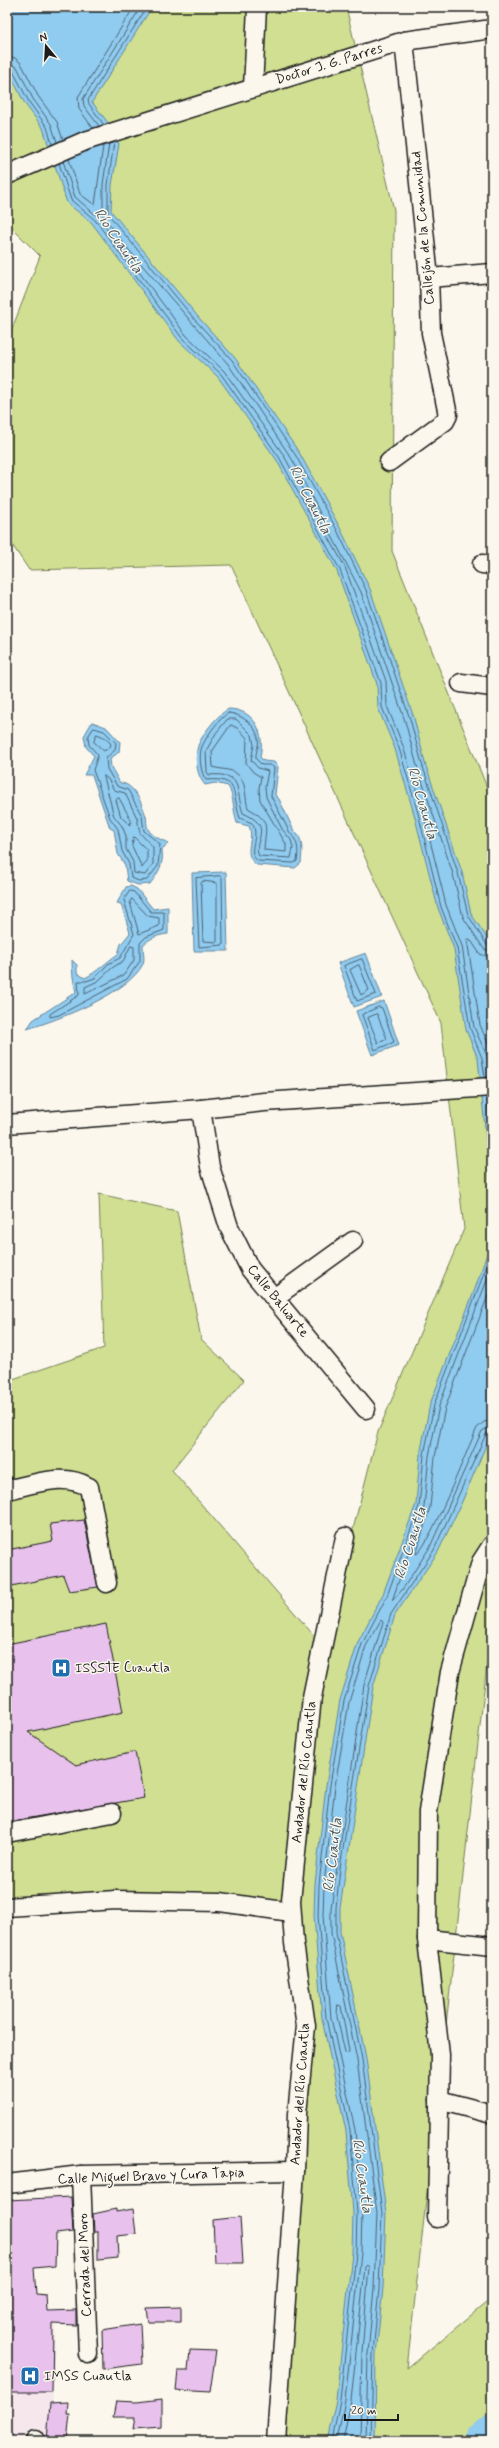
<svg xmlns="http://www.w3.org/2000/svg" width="499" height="2448" font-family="Mynerve,sans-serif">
<rect width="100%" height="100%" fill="#fbf7ec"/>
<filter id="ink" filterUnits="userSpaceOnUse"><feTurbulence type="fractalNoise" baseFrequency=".025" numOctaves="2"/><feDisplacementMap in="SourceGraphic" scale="8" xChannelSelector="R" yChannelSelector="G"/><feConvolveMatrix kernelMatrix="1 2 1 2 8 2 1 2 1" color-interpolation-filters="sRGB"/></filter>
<g filter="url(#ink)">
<!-- built -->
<polygon fill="#f5e7ec" points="56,2311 51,2441 7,2441 7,2312"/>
<!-- green -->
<polygon fill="#d0df92" stroke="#767e57" points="7,7 346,7 394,210 392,551 492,800 492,1620 407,2368 492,2298 492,2441 279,2441 303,2061 291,1901 7,1907 7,1381 104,1348 99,1194 177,1211 201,1339 244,1380 172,1470 323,1646 378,1432 464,1229 441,1023 231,565 29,570 7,537 7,342 40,256 7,223"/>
<!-- water -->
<g fill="#90cbf0" stroke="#62859b">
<polygon points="7,7 152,7 92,102 109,124 119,144 112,185 111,211 199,318 235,358 300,454 340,528 370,589 414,718 425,763 462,872 471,914 492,945 492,1197 478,1059 466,1030 454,949 438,908 414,814 395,749 378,708 377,684 337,571 276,459 218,377 179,341 92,223 67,203 43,128 25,104 7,68"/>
<path d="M 229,709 C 256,710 265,734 260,757 L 264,761 L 274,762 L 278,767 L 275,795 L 279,799 L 294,831 C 304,838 302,852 301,863 L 295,868 L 257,865 C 241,854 255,841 249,826 L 237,823 C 233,811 234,796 228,786 L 215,783 L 205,785 C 197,776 195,761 197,750 C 198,739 218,713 229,709 Z"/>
<path d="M 92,722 L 106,727 L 120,742 L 119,752 L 110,759 L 111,767 L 120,783 C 134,783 142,804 146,816 C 147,820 146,825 148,829 C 152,836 161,840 169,843 L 162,849 C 164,864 159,872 150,884 L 138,885 L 127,881 L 125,865 L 118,854 L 114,830 L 110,828 L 92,775 L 84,775 L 94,756 L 86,747 L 84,736 Z"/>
<polygon points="226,872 228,951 194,951 192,873"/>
<path d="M 131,886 L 137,889 L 153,909 L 168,907 L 168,934 C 158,935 150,938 143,945 C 143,951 145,959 143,964 C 129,993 58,1020 27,1029 L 33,1020 L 76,992 C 73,981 72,971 72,960 L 77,965 L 77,973 L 85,978 C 97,972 106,962 118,954 L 121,944 L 130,933 L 121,904 L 117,903 L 126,887 Z"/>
<polygon points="366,953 382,997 354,1007 338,963"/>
<polygon points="384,1001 399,1045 372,1055 356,1011"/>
<polygon points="492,1229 492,1431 461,1504 438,1552 395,1615 373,1687 340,1908 340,1932 366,2058 386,2213 383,2288 376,2354 375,2441 327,2441 336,2400 352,2253 353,2212 346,2131 322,2019 314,1915 315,1884 326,1785 340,1700 358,1642 383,1594 416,1504 420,1455 430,1404 475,1289 490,1245"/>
</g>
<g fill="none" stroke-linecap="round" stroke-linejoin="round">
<!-- shore -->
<g stroke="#4a6271" stroke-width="1">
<polyline points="7,56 15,58 21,63 38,96 57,122 63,140"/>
<polyline points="7,62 17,67 33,99 51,124 57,142"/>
<polyline points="7,67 12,69 29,102 47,127 52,144"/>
<polyline points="104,125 89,104 88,100 147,7"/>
<polyline points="99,126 84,106 83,99 141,7"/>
<polyline points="93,128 79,109 78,97 134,7"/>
<polyline points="114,142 108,185 108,214 196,321 232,360 296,456 337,530 366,590 410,719 422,764 458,873 468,915 487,945 492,947"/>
<polyline points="109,144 103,184 103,216 128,249 228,364 292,459 361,592 405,721 417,766 453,874 463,917 484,949 492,952"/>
<polyline points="69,159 80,194 95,205 103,146"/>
<polyline points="63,161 75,197 98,217 186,335 224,371 283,454 345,567 386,681 387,706 403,746 423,812 446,905 462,946 474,1027 487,1056 490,1077"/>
<polyline points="59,163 71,200 95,220 182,338 221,374 279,457 340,570 381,683 382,707 399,748 418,813 441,907 457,948 470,1028 482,1058 485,1077"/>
<path d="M 229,713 C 241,714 256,725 258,738 C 260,745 255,752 256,759 L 262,765 L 271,765 L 274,768 L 271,796 L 290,833 C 298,841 299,850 297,861 L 294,863 L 258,861 C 245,852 261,837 252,823 L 240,818 C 231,793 241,777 206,780 C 201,774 199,758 201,750 C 203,741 220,716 229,713 Z"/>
<path d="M 228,719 L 236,719 L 252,735 L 254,745 L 251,760 L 258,768 L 268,771 L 265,787 L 266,797 L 282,829 L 291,840 L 293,848 L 291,858 L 259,856 C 251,841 276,827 243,813 C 235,790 244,772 209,775 L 207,772 L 206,751 L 216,733 Z"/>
<path d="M 231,725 L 239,729 L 247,738 L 246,763 L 253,772 L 261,777 L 259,788 L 260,800 L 286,844 L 286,852 L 264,850 C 265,827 272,822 248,808 C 244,795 248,778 232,771 C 226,769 218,769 213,767 L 212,752 Z"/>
<polygon points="94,728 104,731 116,743 115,750 106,758 107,769 117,786 128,790 142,816 144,831 160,844 158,866 147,880 139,881 131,878 129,864 122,851 118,829 110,818 93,770 98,755 89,745 88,737"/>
<polygon points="97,734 106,738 111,744 110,747 104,751 94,742"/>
<polygon points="104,776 108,779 114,790 125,793 137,818 140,833 153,847 153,864 145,875 134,873 133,862 126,849 126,836 122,826 114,816"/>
<polygon points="119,798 131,820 130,825 121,817 116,800"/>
<polygon points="134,837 147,850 147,861 142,868 132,846"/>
<polygon points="220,876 222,878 223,945 199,947 196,878"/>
<polygon points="203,881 217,883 217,942 203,941 201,884"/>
<polygon points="130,891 134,892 151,912 164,912 164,930 146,937 140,943 140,961 127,979 59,1015 50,1017 50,1014 79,995 78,981 86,981 95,978 108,964 120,958 134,934 124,900"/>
<polygon points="132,899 148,916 159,918 159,926 139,934 130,902"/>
<polygon points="131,946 134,947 134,960 124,975 85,994 85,987 98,981 112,968 123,961"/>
<polyline points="492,958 480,954 470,939 467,939 480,1025 492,1053"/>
<polygon points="362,959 376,994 357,1001 344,966"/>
<polygon points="359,965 369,990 361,995 350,970"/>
<polygon points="379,1007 382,1008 394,1042 375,1050 362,1015"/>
<polygon points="377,1014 387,1039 378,1043 368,1018"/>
<polyline points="487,1097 492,1157"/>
<polyline points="492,1267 439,1406 429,1456 424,1507 392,1601 402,1590 430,1547 482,1431 492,1426"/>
<path d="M 492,1285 L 445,1408 L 435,1457 L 430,1507 L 416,1554 C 427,1552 469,1445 477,1428 L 484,1422 L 492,1420"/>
<polygon points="338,2005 341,2006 349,2051 348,2053 345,2052 337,2017"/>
<polyline points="332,2441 340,2400 356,2253 357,2212 350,2130 326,2018 318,1915 319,1885 330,1785 344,1701 362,1644 387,1596 419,1506 424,1455 434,1405 492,1252"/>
<polyline points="337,2441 345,2400 361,2253 362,2211 355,2130 331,2018 323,1915 324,1885 335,1786 349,1702 366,1646 381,1620 383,1622 364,1685 331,1908 331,1933 357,2060 377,2213 374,2288 368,2354 366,2441"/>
<polyline points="343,2441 351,2401 365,2267 367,2265 369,2267 362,2353 360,2441"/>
<polyline points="371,2441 373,2354 379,2288 382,2213 362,2059 336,1933 336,1908 340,1868 369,1686 391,1614 434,1550 486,1434 492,1431"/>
</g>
<!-- river -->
<polyline stroke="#90cbf0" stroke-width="32" points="479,2441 492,2430"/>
</g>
<!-- building -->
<g fill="#e8c2ed" stroke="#1c1c1c">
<polygon points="84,1520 98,1587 69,1591 63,1575 7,1587 7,1550 53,1541 50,1524"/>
<polygon points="106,1624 123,1712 28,1732 76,1765 135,1752 144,1798 7,1822 7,1644"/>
<polygon points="71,2197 73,2232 56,2234 55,2266 34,2268 36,2294 46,2295 47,2311 76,2310 76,2325 53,2324 52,2392 7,2392 7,2253 10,2253 7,2200"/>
<polygon points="116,2209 116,2212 133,2209 136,2234 117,2236 118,2258 98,2260 98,2232 94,2232 93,2214"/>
<polygon points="240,2217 243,2263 215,2263 213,2220"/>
<polygon points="181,2307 181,2322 148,2322 146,2308"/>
<polygon points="140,2324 142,2364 103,2369 102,2330"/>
<polygon points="190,2350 216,2351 210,2392 176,2390 178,2371 188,2371"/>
<polygon points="162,2399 162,2427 133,2429 135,2417 113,2417 116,2401 137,2402"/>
<polygon points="68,2402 67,2414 70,2414 67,2441 47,2441 50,2403"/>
</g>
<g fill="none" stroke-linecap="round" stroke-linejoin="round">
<!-- minor casing -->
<g stroke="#1c1c1c" stroke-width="21">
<g id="minor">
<polyline points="253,88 257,7"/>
<polyline points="7,175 85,141 404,41 492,29"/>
<polyline points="429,278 492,273"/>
<polyline points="389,462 445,421 448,415 431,333 429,278 404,41"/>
<polyline points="482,564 492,565"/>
<polyline points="461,683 492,687"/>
<polyline points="201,1109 210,1167 229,1227 250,1269 366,1409"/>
<polyline points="7,1124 201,1109 264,1102 492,1087"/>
<polyline points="274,1298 353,1241"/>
<path d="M 7,1490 C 34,1484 63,1472 89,1487 L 107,1583"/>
<polyline points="7,1833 112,1813"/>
<polyline points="7,1907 116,1900 220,1902 291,1912"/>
<polyline points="427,1939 492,1946"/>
<polyline points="439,2100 492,2114"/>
<polyline points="81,2175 88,2354"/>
<polyline points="7,2184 81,2175 295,2171"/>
<polyline points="437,2218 440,2055 427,1939 428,1812 450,1672 481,1562 492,1545"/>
<polyline points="36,2441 36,2440"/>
<polyline points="276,2441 295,2171 297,2114 306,2026 294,1943 291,1901 312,1697 345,1537"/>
</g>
</g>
<!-- minor -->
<use href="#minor" stroke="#fbf7ec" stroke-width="18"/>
</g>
</g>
<!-- icons -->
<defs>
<g id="hospital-square" transform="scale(1)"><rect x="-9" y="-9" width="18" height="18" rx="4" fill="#1f6fb2" stroke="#fbf7ec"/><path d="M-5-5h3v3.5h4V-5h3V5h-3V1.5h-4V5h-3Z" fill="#fff"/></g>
</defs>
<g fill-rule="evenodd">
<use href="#hospital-square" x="61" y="1668"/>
<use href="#hospital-square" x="30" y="2376"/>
</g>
<g text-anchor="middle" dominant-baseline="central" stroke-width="3" stroke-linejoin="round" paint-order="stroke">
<!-- street labels -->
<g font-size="14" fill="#1c1c1c" stroke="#fbf7ec">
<text transform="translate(329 64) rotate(-17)">Doctor J. G. Parres</text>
<text transform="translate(423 228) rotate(-95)">Callejón de la Comunidad</text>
<text transform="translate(278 1301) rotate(51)">Calle Baluarte</text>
<text transform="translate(304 1772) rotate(-84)">Andador del Río Cuautla</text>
<text transform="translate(300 2094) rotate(-86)">Andador del Río Cuautla</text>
<text transform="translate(151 2176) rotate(-2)">Calle Miguel Bravo y Cura Tapia</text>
<text transform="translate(85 2265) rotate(-92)">Cerrada del Moro</text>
</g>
<!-- poi labels -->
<g font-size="14" fill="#1c1c1c" stroke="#fbf7ec" text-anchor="start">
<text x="75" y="1668">ISSSTE Cuautla</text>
<text x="44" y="2376">IMSS Cuautla</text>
</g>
<!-- water labels -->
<g font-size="15" font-style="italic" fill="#455966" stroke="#fbf7ec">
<text transform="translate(118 241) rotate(56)">Río Cuautla</text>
<text transform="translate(310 500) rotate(63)">Río Cuautla</text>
<text transform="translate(422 803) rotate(74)">Río Cuautla</text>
<text transform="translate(411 1543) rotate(-72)">Río Cuautla</text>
<text transform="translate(333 1855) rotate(-83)">Río Cuautla</text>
<text transform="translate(362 2176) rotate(82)">Río Cuautla</text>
</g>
</g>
<!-- margin -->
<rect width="499" height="2448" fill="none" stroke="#fbf7ec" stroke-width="24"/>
<rect x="12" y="12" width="475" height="2424" fill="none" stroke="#1c1c1c" stroke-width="1.5" filter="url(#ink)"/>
<!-- north arrow -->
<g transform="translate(46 46) rotate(342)" stroke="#fbf7ec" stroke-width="3" paint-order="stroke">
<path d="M0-3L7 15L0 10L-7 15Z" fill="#1c1c1c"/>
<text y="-6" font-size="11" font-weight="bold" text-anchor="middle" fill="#1c1c1c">N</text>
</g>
<!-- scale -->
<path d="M345 2414v6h53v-6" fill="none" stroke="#1c1c1c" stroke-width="2"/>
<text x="351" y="2414" font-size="12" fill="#1c1c1c" stroke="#fbf7ec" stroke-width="3" paint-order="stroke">20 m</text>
</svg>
